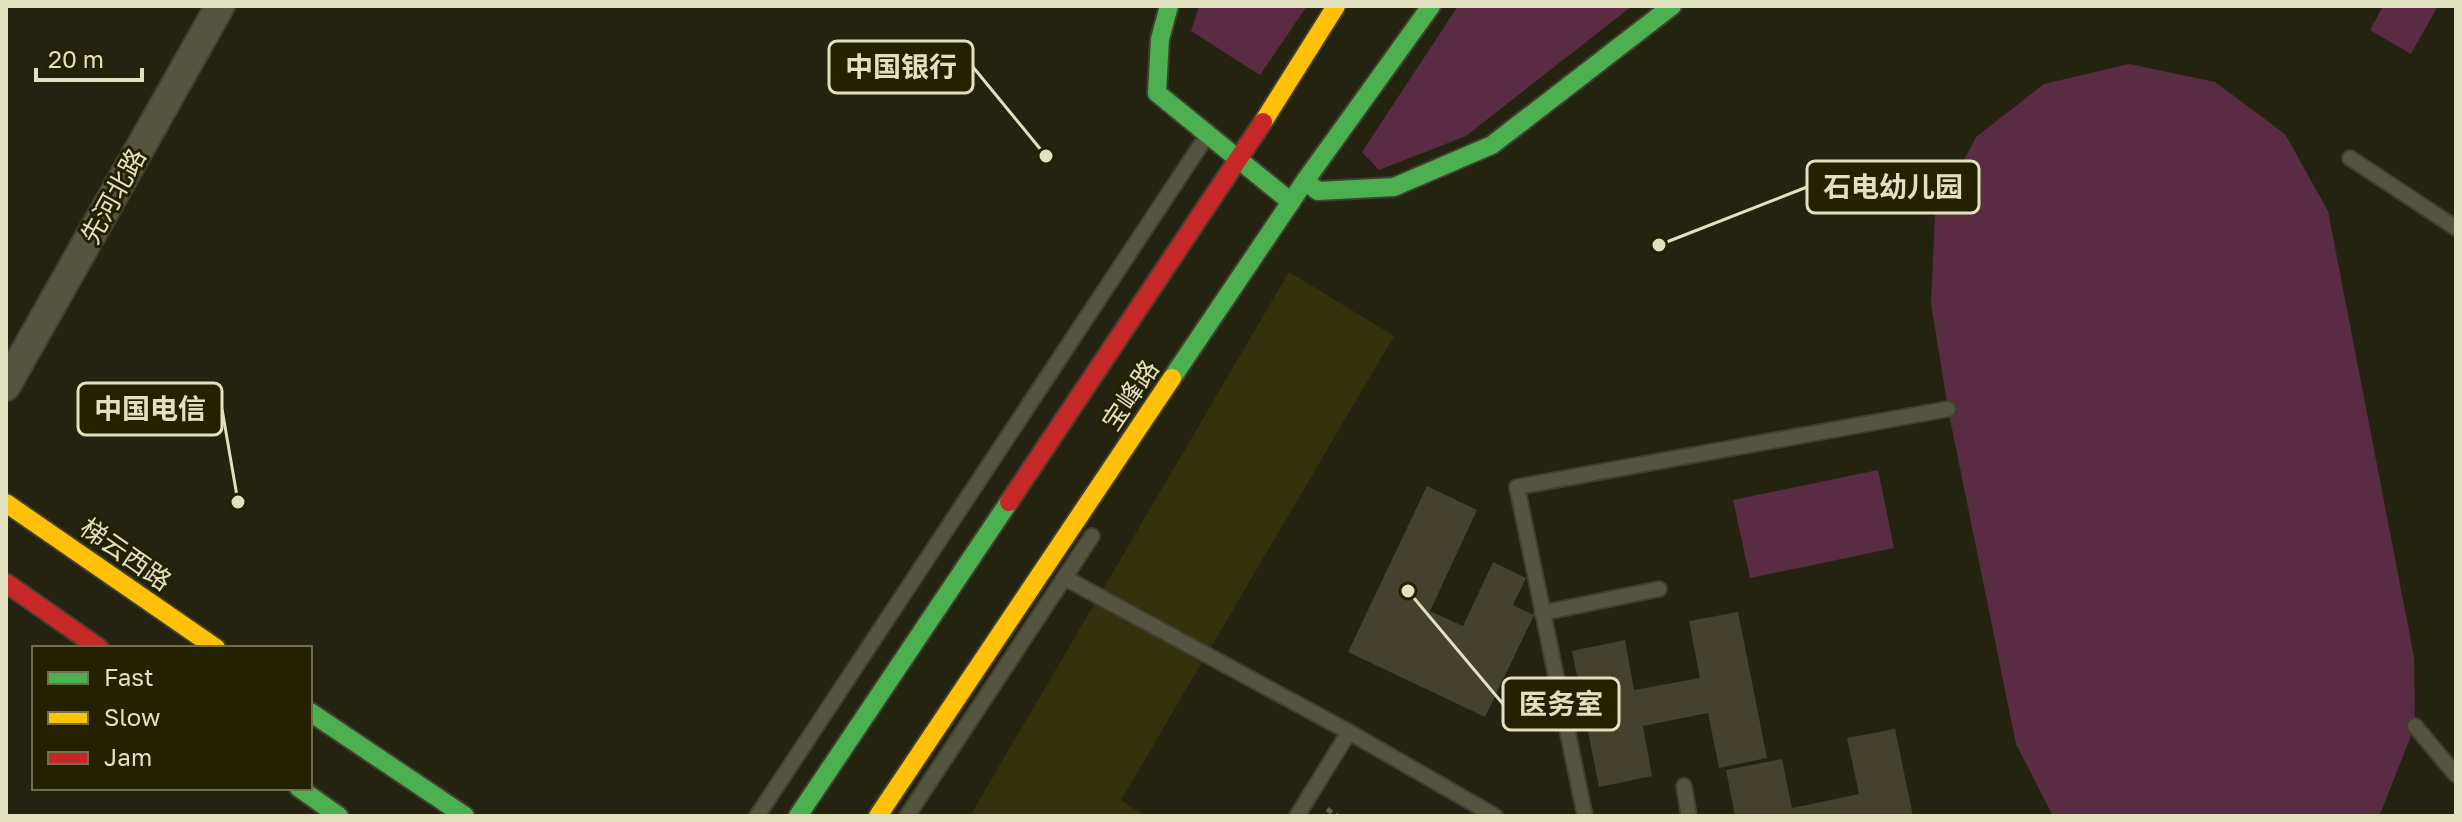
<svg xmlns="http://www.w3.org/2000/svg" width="2462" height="822" font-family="'Golos Text','Noto Sans SC',sans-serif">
<rect width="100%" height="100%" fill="#242310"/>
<!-- built -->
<polygon fill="#34320d" points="1289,272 1394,336 1121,800 1145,816 970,816"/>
<!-- green -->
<g fill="#5a2c43">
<polygon points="1199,6 1307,6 1260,75 1191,31"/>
<polygon points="1458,6 1632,6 1466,136 1379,170 1362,152"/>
<polygon points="2383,6 2438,6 2411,54 2370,30"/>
<polygon points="2129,64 2215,82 2285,134 2328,211 2414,657 2415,726 2381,812 2377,816 2053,816 2016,744 1948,409 1931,303 1935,215 1976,137 2044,84"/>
<polygon points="1878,470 1894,548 1750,578 1733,500"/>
</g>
<!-- building -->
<g fill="#44412d">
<polygon points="1427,486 1477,510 1430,611 1463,626 1493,562 1526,578 1513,605 1534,615 1485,717 1348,652"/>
<polygon points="1738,612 1767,758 1719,768 1708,713 1643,726 1652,776 1599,787 1572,651 1625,640 1634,690 1700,678 1689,621"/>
<polygon points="1895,729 1913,816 1735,816 1726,770 1782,759 1792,808 1859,794 1847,738"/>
</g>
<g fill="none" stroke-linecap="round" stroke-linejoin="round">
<!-- lane casing -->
<g stroke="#403f30" stroke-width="18">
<g id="lane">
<polyline points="2350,158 2456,228"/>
<polyline points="1065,578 1349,732 1495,816"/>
<polyline points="1542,613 1659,589"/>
<polyline points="2415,726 2456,775"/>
<polyline points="1684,786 1689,816"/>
<polyline points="757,816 1206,137"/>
<polyline points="907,816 1092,536"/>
<polyline points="1297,816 1349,732"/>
<polyline points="1585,816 1517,487 1948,409"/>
</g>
</g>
<!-- street casing -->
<g stroke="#403f30" stroke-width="32">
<polyline id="street" points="6,386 220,6"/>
</g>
<!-- fast casing -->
<g stroke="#403f30" stroke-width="22">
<g id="fast">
<polyline points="1169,6 1160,39 1157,93 1291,202"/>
<polyline points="1305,181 1318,191 1394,187 1492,145 1672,6"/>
<polyline points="1172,378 1305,181 1431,6"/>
<polyline points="310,712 465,816"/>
<polyline points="299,788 339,816"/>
<polyline points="798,816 1009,502"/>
</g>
</g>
<!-- slow casing -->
<g stroke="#403f30" stroke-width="22">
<g id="slow">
<polyline points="1263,122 1336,6"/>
<polyline points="6,503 216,648"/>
<polyline points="878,816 1172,378"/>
</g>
</g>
<!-- jam casing -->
<g stroke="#403f30" stroke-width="22">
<g id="jam">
<polyline points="1009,502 1263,122"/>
<polyline points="6,583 99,648"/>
</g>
</g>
<!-- path -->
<polyline stroke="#5f5e4c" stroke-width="5" stroke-dasharray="6 4" stroke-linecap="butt" points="1327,809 1337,816"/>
<!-- lane -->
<use href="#lane" stroke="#55553f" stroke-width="14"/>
<!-- street -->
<use href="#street" stroke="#55553f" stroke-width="28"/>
<!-- fast -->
<use href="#fast" stroke="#4caf50" stroke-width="18"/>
<!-- slow -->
<use href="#slow" stroke="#ffc107" stroke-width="18"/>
<!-- jam -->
<use href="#jam" stroke="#c62828" stroke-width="18"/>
</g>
<g text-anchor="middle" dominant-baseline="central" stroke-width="6" stroke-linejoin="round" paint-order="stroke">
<!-- street labels -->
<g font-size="26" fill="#e1e1c0" stroke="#232100">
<text transform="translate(113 196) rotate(-61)">先河北路</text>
<text transform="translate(1130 395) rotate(-56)">宝峰路</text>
<text transform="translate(126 554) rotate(35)">梯云西路</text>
</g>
</g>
<!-- callouts -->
<path fill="none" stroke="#e1e1c0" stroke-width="3" d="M1046 156L973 67M1659 245L1807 187M238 502L222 409M1408 591L1503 704"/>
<g fill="#e1e1c0" stroke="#232100" stroke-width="3">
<circle cx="1046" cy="156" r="8"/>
<circle cx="1659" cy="245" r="8"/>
<circle cx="238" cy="502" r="8"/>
<circle cx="1408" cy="591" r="8"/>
</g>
<g fill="#232100" stroke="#e1e1c0" stroke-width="3">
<rect x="829" y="41" width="144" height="52" rx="8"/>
<rect x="1807" y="161" width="172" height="52" rx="8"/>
<rect x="78" y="383" width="144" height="52" rx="8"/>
<rect x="1503" y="678" width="116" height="52" rx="8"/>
</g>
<g font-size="28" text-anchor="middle" font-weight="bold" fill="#e1e1c0">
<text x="901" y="77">中国银行</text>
<text x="1893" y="197">石电幼儿园</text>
<text x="150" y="419">中国电信</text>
<text x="1561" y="714">医务室</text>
</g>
<!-- border -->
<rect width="2462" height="822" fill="none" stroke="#e1e1c0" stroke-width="16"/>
<!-- legend -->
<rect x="32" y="646" width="280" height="144" fill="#232100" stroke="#6f6e4d" stroke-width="2"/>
<rect x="48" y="672" width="40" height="12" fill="#4caf50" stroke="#6f6e4d" stroke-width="2"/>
<text x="104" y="686" font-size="24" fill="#e1e1c0">Fast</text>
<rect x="48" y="712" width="40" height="12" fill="#ffc107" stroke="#6f6e4d" stroke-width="2"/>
<text x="104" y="726" font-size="24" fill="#e1e1c0">Slow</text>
<rect x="48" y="752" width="40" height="12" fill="#c62828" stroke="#6f6e4d" stroke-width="2"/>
<text x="104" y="766" font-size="24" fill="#e1e1c0">Jam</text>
<!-- scale -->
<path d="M36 68v12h106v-12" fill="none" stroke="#e1e1c0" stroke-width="4"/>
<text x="48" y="68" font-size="24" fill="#e1e1c0" stroke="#232100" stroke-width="6" paint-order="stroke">20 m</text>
</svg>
